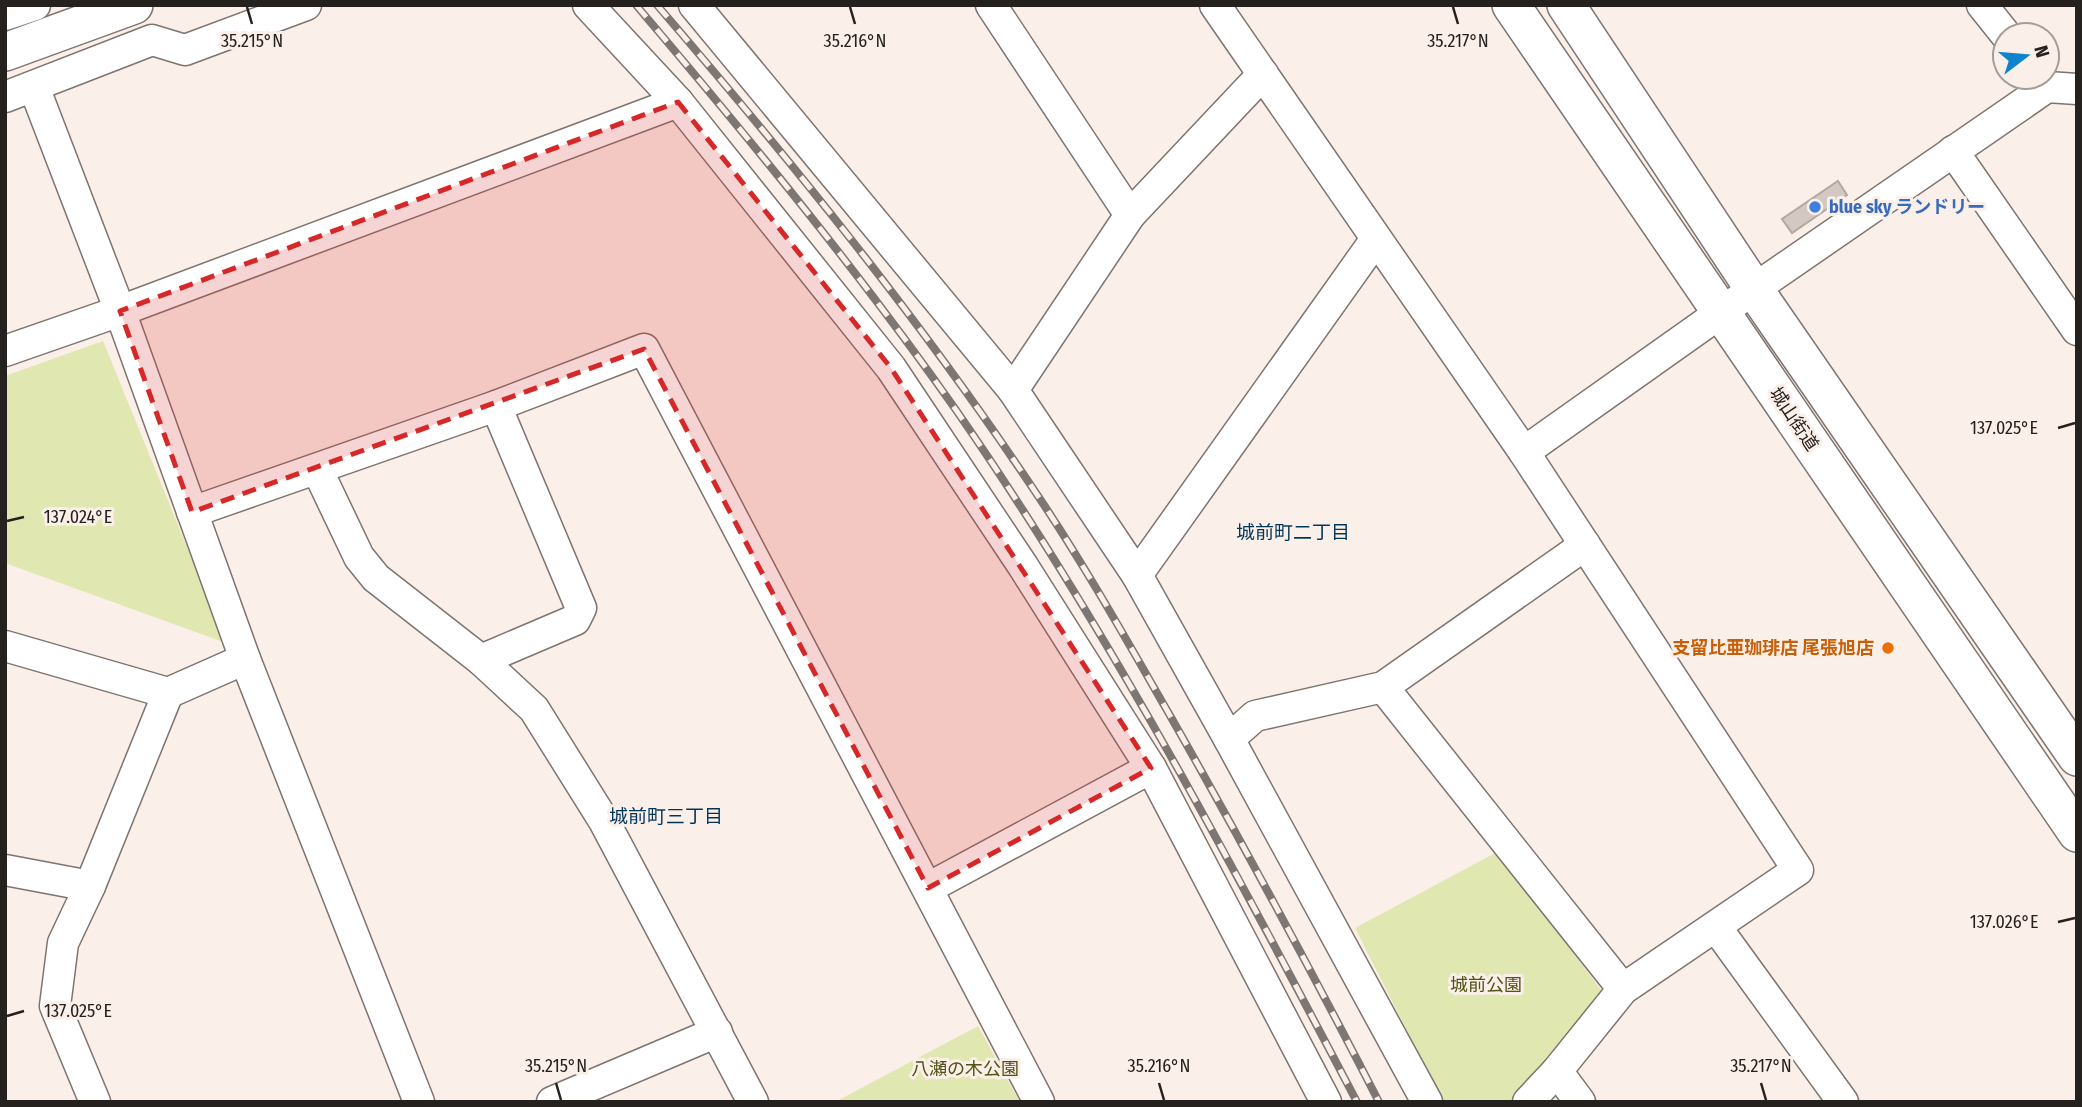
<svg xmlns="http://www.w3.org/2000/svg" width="2082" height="1107" font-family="'Fira Sans Condensed','Noto Sans JP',sans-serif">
<rect width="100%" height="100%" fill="#fbefe9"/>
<!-- green -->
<g fill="#e1e7b0">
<polygon points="103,341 226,643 5,563 5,376"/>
<polygon points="1499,851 1603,993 1509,1102 1443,1102 1355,928"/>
<polygon points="978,1026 1020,1102 835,1102"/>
</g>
<!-- building -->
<polygon fill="#d3c8c2" stroke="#b3a9a3" stroke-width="2" points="1838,181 1847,195 1792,233 1782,219"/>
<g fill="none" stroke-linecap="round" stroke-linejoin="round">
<!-- minor casing -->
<g stroke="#7e746f" stroke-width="33">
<g id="minor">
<polyline points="588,5 678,102 891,368 1023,566 1151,768 1326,1102"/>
<polyline points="694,5 1013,390 1137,575 1229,739 1427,1102"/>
<polyline points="991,5 1130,215"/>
<polyline points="1215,5 1524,452 1798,870 1623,989 1557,1071 1528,1102"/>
<polyline points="1982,5 2006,35"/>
<polyline points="5,15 35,5"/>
<polyline points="34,87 120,311 245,659 419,1102"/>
<polyline points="5,97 152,40 185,50 306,5"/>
<polyline points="1953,151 2077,330"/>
<polyline points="5,351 120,311 678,102"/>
<polyline points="1013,390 1130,215 1263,74"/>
<polyline points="1524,452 1754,289 2047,87 2077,89"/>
<polyline points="317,469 359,557 376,578 481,660 534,709 604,821 753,1102"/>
<polyline points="192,512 496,406 644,349 1039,1102"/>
<polyline points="1137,575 1376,239"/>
<polyline points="5,646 168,693 90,886 63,943 55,1006 95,1102"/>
<polyline points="481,660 575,620 581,608 496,406"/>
<polyline points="1383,687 1623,989"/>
<polyline points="168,693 245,659"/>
<polyline points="1229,739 1255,716 1383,687 1585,545"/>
<polyline points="5,870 90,886"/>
<polyline points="928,888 1151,768"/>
<polyline points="1716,927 1843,1102"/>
<polyline points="1557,1071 1580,1102"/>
<polyline points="552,1102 717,1032"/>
</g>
</g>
<!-- tertiary casing -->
<g stroke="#7e746f" stroke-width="40">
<g id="tertiary">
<polyline points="1511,5 2077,833"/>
<polyline points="1566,5 1754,289 2077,757"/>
<polyline points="5,52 134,5"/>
</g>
</g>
<!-- minor -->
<use href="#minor" stroke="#fff" stroke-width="30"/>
<!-- tertiary -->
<use href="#tertiary" stroke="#fff" stroke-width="37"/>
<!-- rail casing -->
<g stroke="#7d7672" stroke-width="8">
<g id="rail">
<path d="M 636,5 C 747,136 857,269 956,410 C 1108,629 1233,866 1357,1102"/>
<path d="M 657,5 C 793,163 923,323 1038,496 C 1085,566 1126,639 1168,712 C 1241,840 1311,970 1379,1102"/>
</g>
</g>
<!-- rail -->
<use href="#rail" stroke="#fbefe9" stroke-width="5" stroke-dasharray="16" stroke-linecap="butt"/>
</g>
<!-- marked area -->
<path fill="#d62828" fill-opacity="0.2" stroke="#d62828" stroke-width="5" stroke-dasharray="14 9" stroke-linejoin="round" d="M 678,102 L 891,368 L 1151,768 L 928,888 L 644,349 L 192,512 L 120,311 Z"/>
<!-- ticks -->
<path fill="none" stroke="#25211f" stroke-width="2.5" d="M 247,7 L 252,24M 850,7 L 855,24M 1453,7 L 1458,24M 2058,428 L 2075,423M 7,521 L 24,517M 2058,922 L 2075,918M 7,1016 L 24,1011M 556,1083 L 561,1100M 1159,1083 L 1164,1100M 1761,1083 L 1766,1100"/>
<!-- markers -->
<circle fill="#3f7fe0" stroke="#fbefe9" stroke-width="2.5" cx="1815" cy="207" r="7"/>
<circle fill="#e8710a" stroke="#fbefe9" stroke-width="2.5" cx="1888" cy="648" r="7"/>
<g text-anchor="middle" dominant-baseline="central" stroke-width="6" stroke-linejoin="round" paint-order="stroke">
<!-- shop labels -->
<g font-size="18" font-weight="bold" fill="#366cbe" stroke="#fbefe9" text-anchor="start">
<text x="1829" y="207">blue sky ランドリー</text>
</g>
<!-- street labels -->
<g font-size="18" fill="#25211f" stroke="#fbefe9">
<text transform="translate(1794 419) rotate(56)">城山街道</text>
</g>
<!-- food labels -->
<g font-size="18" font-weight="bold" fill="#c56008" stroke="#fbefe9" text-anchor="end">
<text x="1874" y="648">支留比亜珈琲店 尾張旭店</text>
</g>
<!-- park labels -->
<g font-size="18" fill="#505313" stroke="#fbefe9">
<text x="1486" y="985">城前公園</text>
<text x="965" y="1069">八瀬の木公園</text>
</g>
<!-- neighbourhood labels -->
<g font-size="19" fill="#003659" stroke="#fbefe9">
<text x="1293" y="532">城前町二丁目</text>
<text x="666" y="816">城前町三丁目</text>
</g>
</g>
<g font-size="18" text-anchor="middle" fill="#25211f" stroke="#fbefe9" stroke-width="6" stroke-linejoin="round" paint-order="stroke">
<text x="252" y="47">35.215°N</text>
<text x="855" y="47">35.216°N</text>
<text x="1458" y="47">35.217°N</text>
<text x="2004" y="434">137.025°E</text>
<text x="78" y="523">137.024°E</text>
<text x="2004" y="928">137.026°E</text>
<text x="78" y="1017">137.025°E</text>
<text x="556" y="1072">35.215°N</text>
<text x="1159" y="1072">35.216°N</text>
<text x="1761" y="1072">35.217°N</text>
</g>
<!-- border -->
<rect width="2082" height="1107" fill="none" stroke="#25211f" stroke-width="14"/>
<!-- north arrow -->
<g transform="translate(2026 56) rotate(74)"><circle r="33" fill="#fbefe9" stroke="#a59d98" stroke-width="2"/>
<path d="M0-5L12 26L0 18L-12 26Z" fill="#0f84cd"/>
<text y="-10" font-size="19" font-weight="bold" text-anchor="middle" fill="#25211f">N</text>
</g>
</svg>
